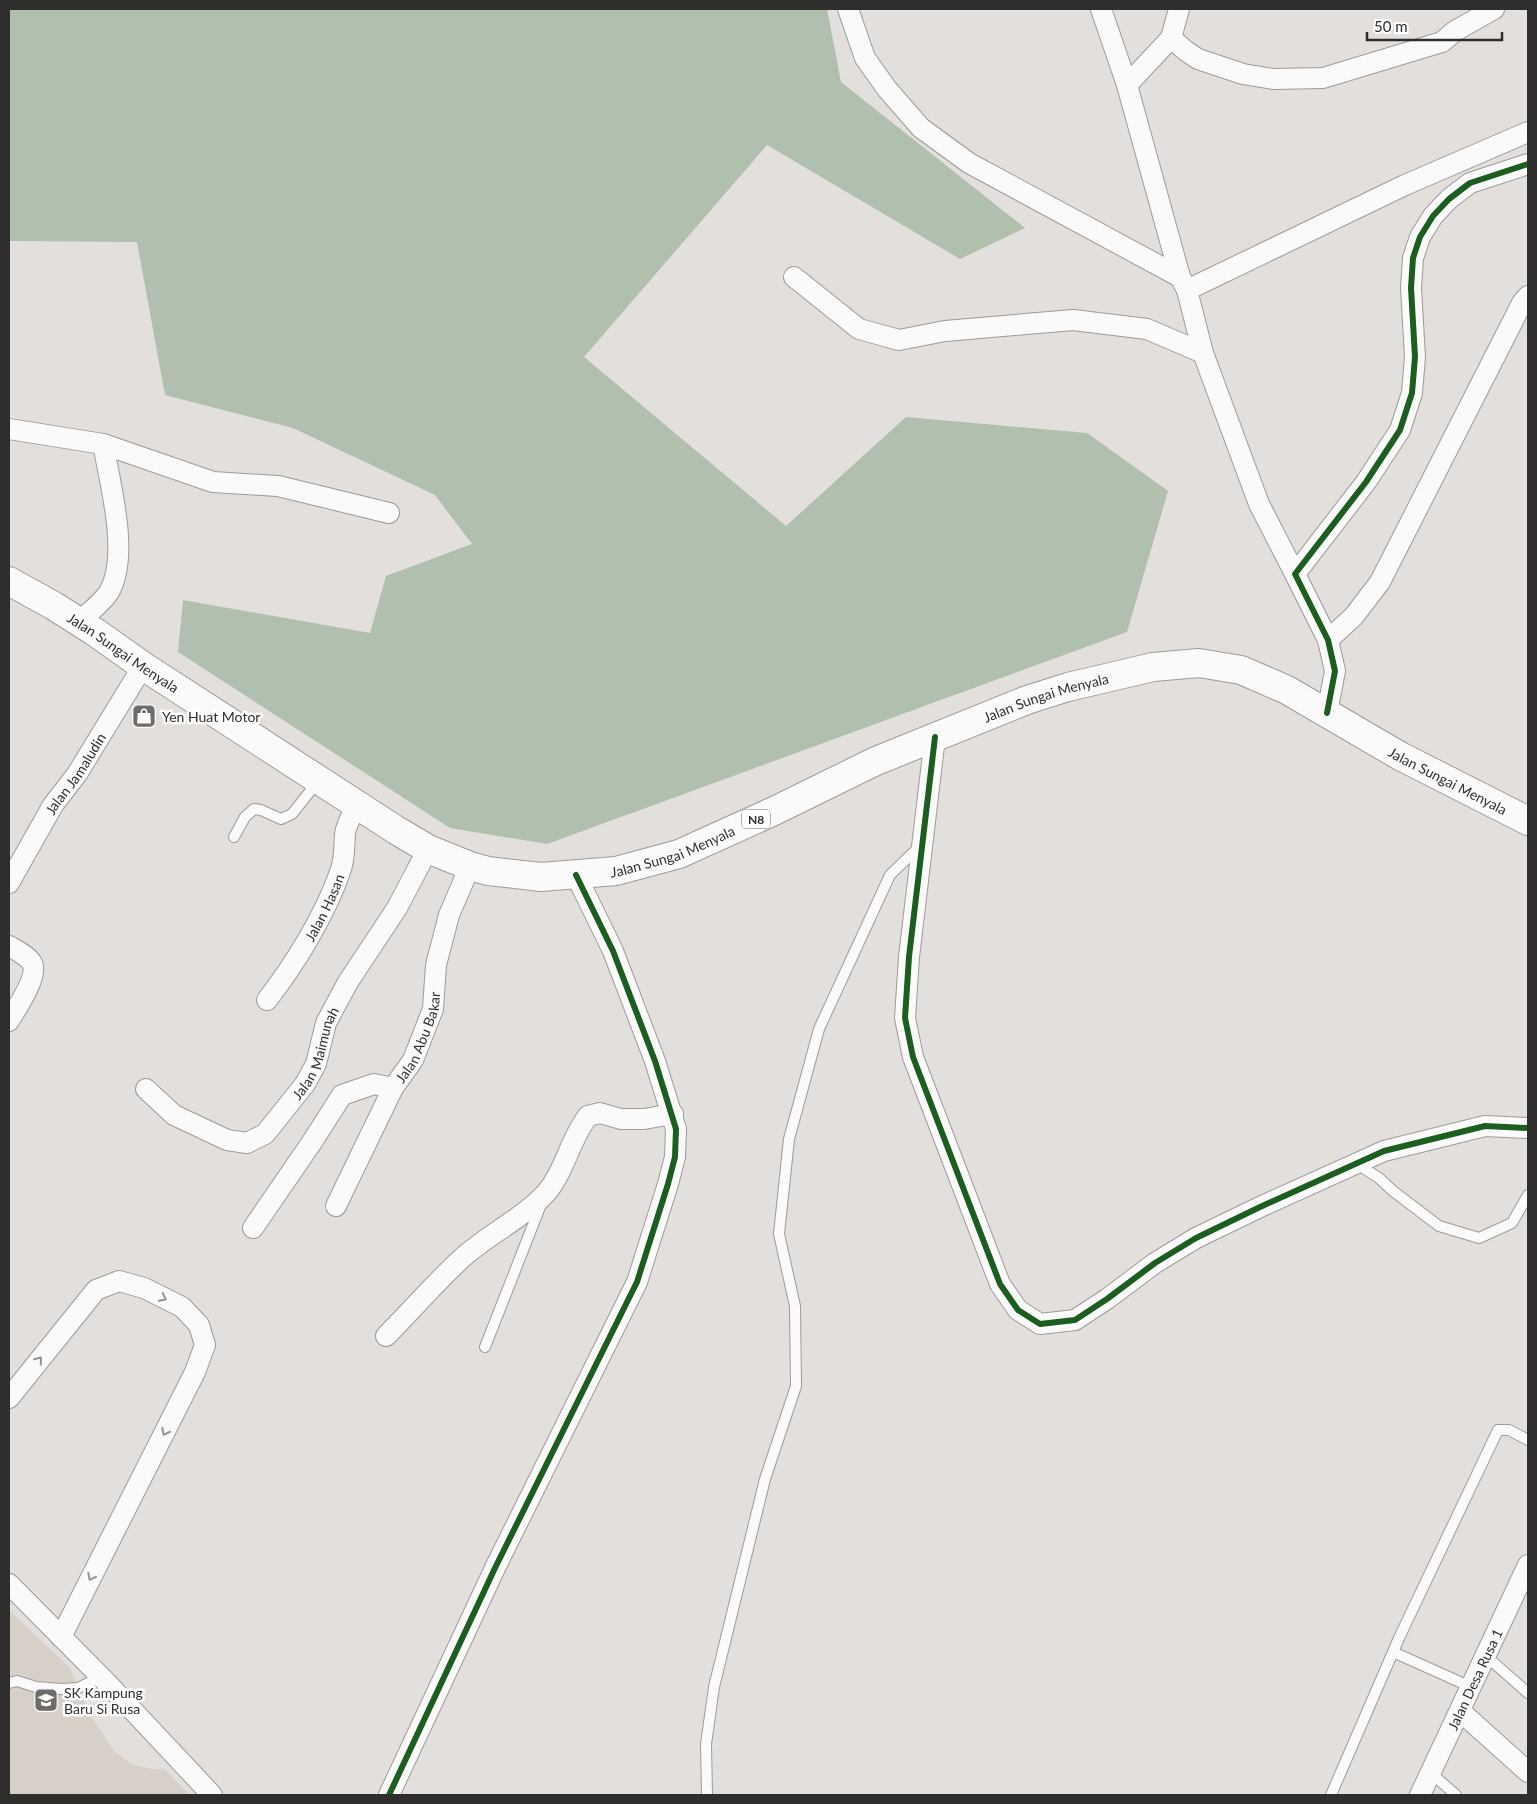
<svg xmlns="http://www.w3.org/2000/svg" width="1537" height="1804" font-family="Lato,sans-serif">
<rect width="100%" height="100%" fill="#e2dfdc"/>
<!-- built -->
<polygon fill="#d7d0c9" points="9,1610 70,1668 89,1713 114,1751 131,1764 151,1769 164,1769 190,1795 9,1795"/>
<!-- forest -->
<polygon fill="#b0bfae" points="9,9 827,9 841,82 1025,228 960,259 767,145 584,357 786,526 906,417 1087,433 1168,491 1127,632 547,844 450,828 178,652 183,600 370,633 386,576 472,544 435,495 293,428 165,395 137,242 9,241"/>
<g fill="none" stroke-linecap="round" stroke-linejoin="round">
<!-- service casing -->
<g stroke="#9d9b99" stroke-width="12">
<g id="service">
<polyline points="234,837 245,817 254,809 261,810 281,819 292,814 319,780"/>
<polyline points="1357,1164 1379,1178 1393,1191 1439,1226 1479,1238 1512,1223 1528,1195"/>
<polyline points="485,1347 542,1202"/>
<polyline points="1393,1652 1471,1687"/>
<polyline points="1486,1656 1528,1693"/>
<polyline points="9,1683 17,1681 36,1687 61,1689 78,1688 101,1677"/>
<polyline points="1431,1773 1456,1795"/>
<polyline points="707,1795 706,1744 714,1687 765,1479 796,1386 795,1306 779,1234 789,1139 819,1029 890,875 920,846"/>
<polyline points="1331,1795 1399,1638 1498,1430 1509,1430 1528,1440"/>
</g>
</g>
<!-- minor casing -->
<g stroke="#9d9b99" stroke-width="22">
<g id="minor">
<polyline points="848,9 865,58 887,89 921,128 969,163 1180,277"/>
<polyline points="1101,9 1127,85 1180,277 1187,290 1203,353 1259,504 1295,574"/>
<polyline points="1171,38 1186,51 1198,59 1243,74 1273,79 1323,78 1442,42 1455,31 1494,9"/>
<polyline points="1127,85 1171,38 1179,9"/>
<polyline points="794,277 859,329 899,340 945,331 1073,320 1147,329 1203,353"/>
<polyline points="1187,290 1405,185 1528,132"/>
<polyline points="9,429 103,444 213,482 278,486 389,513"/>
<path d="M 79,622 C 88,613 102,603 109,592 C 130,556 110,483 103,444"/>
<polyline points="1328,640 1354,616 1380,582 1522,303 1528,296"/>
<polyline points="1327,713 1335,671 1328,640 1295,574 1366,482 1400,430 1412,393 1415,357 1411,288 1413,258 1420,237 1433,216 1449,199 1470,183 1528,164"/>
<polyline points="935,737 909,957 905,1018 913,1057 1000,1284 1018,1310 1040,1324 1075,1320 1107,1299 1155,1263 1196,1238 1260,1207 1384,1151 1485,1126 1528,1128"/>
<path id="s1" d="M 9,883 L 53,805 L 77,774 L 143,666"/>
<path d="M 9,946 C 16,950 27,955 32,963 C 39,976 16,1009 9,1021"/>
<path id="s2" d="M 267,1000 C 295,964 325,915 340,872 C 345,860 344,847 345,834 C 346,824 353,814 357,805"/>
<path id="s3" d="M 146,1089 L 174,1115 L 227,1140 L 247,1143 L 265,1134 L 305,1084 L 316,1064 L 326,1023 L 348,982 L 397,908 L 428,849"/>
<polyline points="336,1206 393,1088"/>
<path id="s4" d="M 253,1228 L 312,1142 L 342,1095 L 374,1084 L 393,1088 L 413,1060 L 433,1009 L 436,965 L 449,915 L 470,866"/>
<path d="M 386,1336 C 411,1311 435,1283 461,1259 C 487,1235 522,1219 546,1193 C 565,1171 570,1139 588,1116 L 600,1113 L 621,1119 L 644,1119 L 673,1114"/>
<polyline points="9,1398 96,1290 119,1281 144,1288 182,1307 199,1325 205,1345 195,1372 61,1637"/>
<polyline points="9,1584 108,1684 212,1795"/>
<polyline points="1460,1711 1528,1772"/>
<polyline points="389,1795 495,1568 637,1282 668,1184 675,1157 676,1129 655,1061 613,951 576,875"/>
<path id="s5" d="M 1420,1795 L 1528,1565"/>
</g>
</g>
<!-- primary casing -->
<g stroke="#9d9b99" stroke-width="30">
<g id="primary">
<path id="s6" d="M 9,581 L 54,606 L 95,632 L 143,666 L 396,830 L 428,849 L 470,866 L 488,871 L 541,877 L 616,871 L 679,854 L 774,811 L 876,761 L 1027,700 L 1068,687 L 1153,667 L 1199,663 L 1241,670 L 1287,690 L 1400,756 L 1528,821"/>
</g>
</g>
<!-- service -->
<use href="#service" stroke="#fbfafa" stroke-width="10"/>
<!-- minor -->
<use href="#minor" stroke="#fbfafa" stroke-width="20"/>
<!-- primary -->
<use href="#primary" stroke="#fbfafa" stroke-width="28"/>
<!-- cycleway casing -->
<g stroke="#fff" stroke-width="9">
<g id="cycleway">
<polyline points="1327,713 1335,671 1328,640 1295,574 1366,482 1400,430 1412,393 1415,357 1411,288 1413,258 1420,237 1433,216 1449,199 1470,183 1528,164"/>
<polyline points="935,737 909,957 905,1018 913,1057 1000,1284 1018,1310 1040,1324 1075,1320 1107,1299 1155,1263 1196,1238 1260,1207 1384,1151 1485,1126 1528,1128"/>
<polyline points="389,1795 495,1568 637,1282 668,1184 675,1157 676,1129 655,1061 613,951 576,875"/>
</g>
</g>
<!-- cycleway -->
<use href="#cycleway" stroke="#1b5e20" stroke-width="6"/>
</g>
<!-- one-way arrows -->
<defs><path id="oneway-chevron" d="M-2-3.5L2.5 0L-2 3.5" fill="none" stroke-width="1.6" stroke-linecap="round" stroke-linejoin="round" transform="scale(1.25)"/></defs>
<g stroke="#969493">
<use href="#oneway-chevron" transform="translate(163 1298) rotate(27)"/>
<use href="#oneway-chevron" transform="translate(39 1360) rotate(-51)"/>
<use href="#oneway-chevron" transform="translate(165 1432) rotate(117)"/>
<use href="#oneway-chevron" transform="translate(91 1577) rotate(117)"/>
</g>
<!-- icons -->
<defs>
<g id="shop-square" transform="scale(1.25)"><rect x="-9" y="-9" width="18" height="18" rx="4" fill="#6e6c6a" stroke="#fff"/><path d="M-5-2.5h2.3a2.7 3.5 0 0 1 5.4 0H5L5.5 6h-11ZM-1.5-2.5h3a1.5 2.3 0 0 0-3 0Z" fill="#fff"/></g>
<g id="school-square" transform="scale(1.25)"><rect x="-9" y="-9" width="18" height="18" rx="4" fill="#6e6c6a" stroke="#fff"/><path d="M0-5L7-2L0 1L-7-2ZM-4 1L0 2.5L4 1V4Q0 6-4 4Z" fill="#fff"/></g>
</defs>
<g fill-rule="evenodd">
<use href="#shop-square" x="144" y="716"/>
<use href="#school-square" x="46" y="1700"/>
</g>
<g text-anchor="middle" dominant-baseline="central" stroke-width="5" stroke-linejoin="round" paint-order="stroke">
<!-- shield labels -->
<rect fill="#fff" stroke="#6e6d6b" stroke-width="1" x="742" y="809.5" width="28" height="19" rx="4"/>
<g font-size="12" font-weight="bold" fill="#302e2c">
<text x="756" y="819">N8</text>
</g>
<!-- street labels -->
<g font-size="14" fill="#302e2c" stroke="#fff">
<text stroke="none"><textPath href="#s6" startOffset="135">Jalan Sungai Menyala</textPath></text>
<text stroke="none"><textPath href="#s6" startOffset="1155">Jalan Sungai Menyala</textPath></text>
<text stroke="none"><textPath href="#s1" startOffset="128">Jalan Jamaludin</textPath></text>
<text stroke="none"><textPath href="#s6" startOffset="1590">Jalan Sungai Menyala</textPath></text>
<text stroke="none"><textPath href="#s6" startOffset="750">Jalan Sungai Menyala</textPath></text>
<text stroke="none"><textPath href="#s2" startOffset="109">Jalan Hasan</textPath></text>
<text stroke="none"><textPath href="#s4" startOffset="271">Jalan Abu Bakar</textPath></text>
<text stroke="none"><textPath href="#s3" startOffset="234">Jalan Maimunah</textPath></text>
<text stroke="none"><textPath href="#s5" startOffset="128">Jalan Desa Rusa 1</textPath></text>
</g>
<!-- poi labels -->
<g font-size="14" fill="#302e2c" stroke="#fff" text-anchor="start">
<text x="162" y="716">Yen Huat Motor</text>
<text x="64" y="1692">SK Kampung<tspan x="64" dy="16">Baru Si Rusa</tspan></text>
</g>
</g>
<!-- border -->
<rect width="1537" height="1804" fill="none" stroke="#302e2c" stroke-width="20"/>
<!-- scale -->
<path d="M1367 32v8h135v-8" fill="none" stroke="#302e2c" stroke-width="2.5"/>
<text x="1374" y="32" font-size="15" fill="#302e2c" stroke="#ffffff" stroke-width="4" paint-order="stroke">50 m</text>
</svg>
